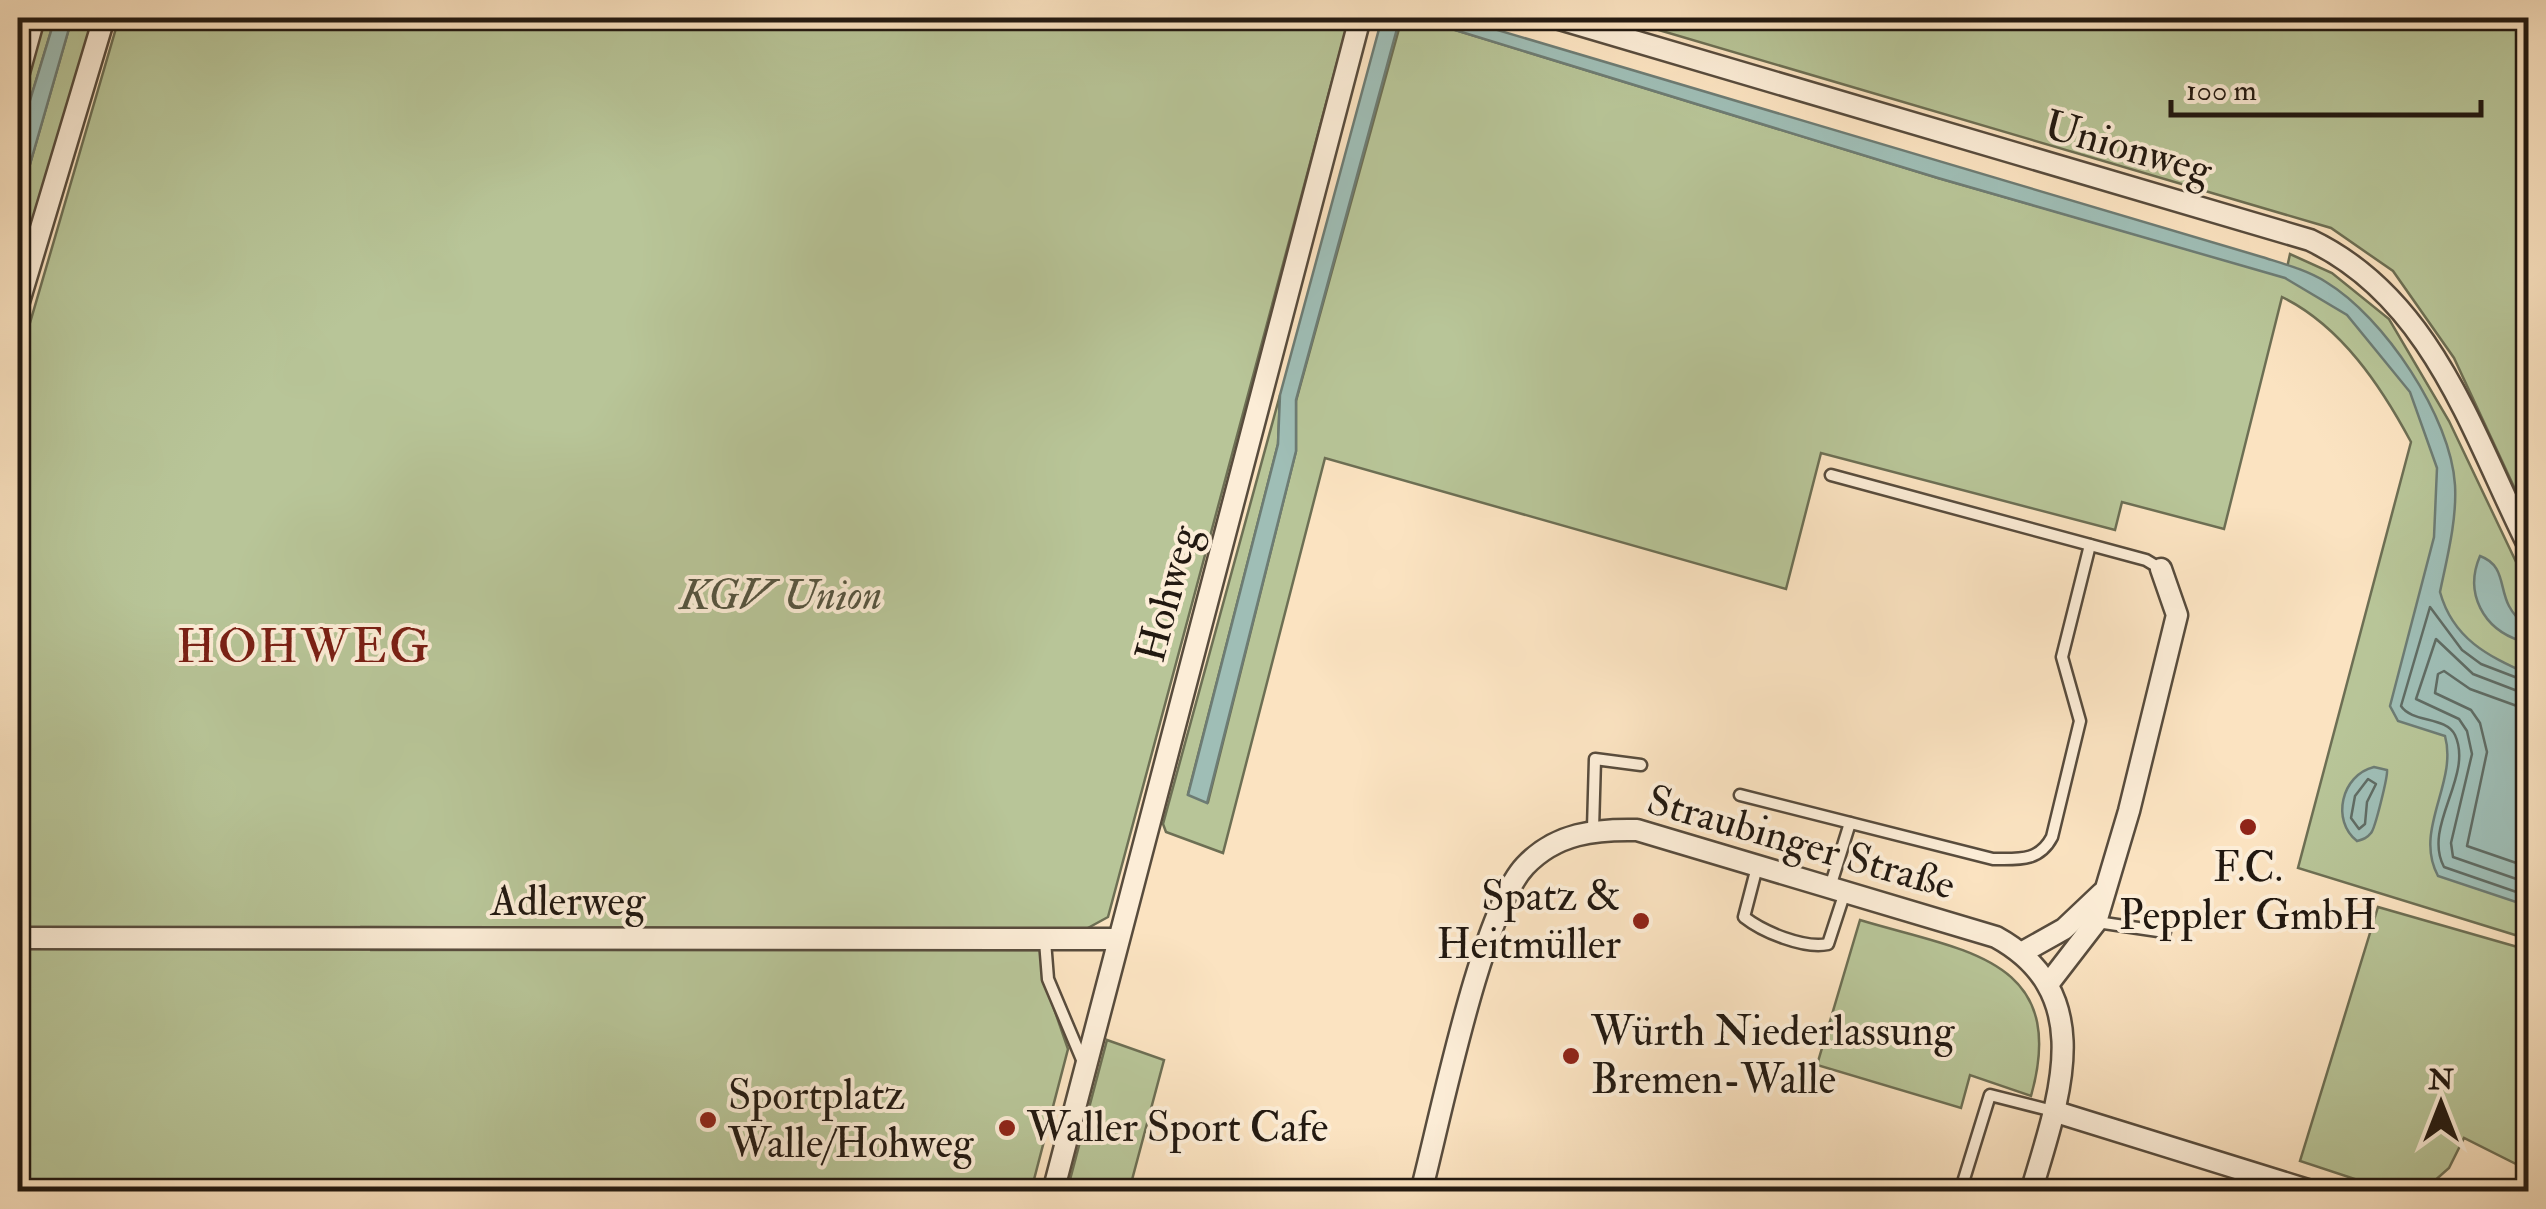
<svg xmlns="http://www.w3.org/2000/svg" width="2546" height="1209" font-family="'IM FELL Double Pica',serif">
<rect width="100%" height="100%" fill="#fbe3c1"/>
<filter id="stains"><feTurbulence type="fractalNoise" baseFrequency=".002" numOctaves="4"/><feColorMatrix values="0 0 0 0 .2 0 0 0 0 .09 0 0 0 0 .02 0 0 0 .5 -.17"/></filter>
<radialGradient id="worn" r=".72"><stop offset=".6" stop-color="#630" stop-opacity="0"/><stop offset="1" stop-color="#630" stop-opacity=".3"/></radialGradient>
<!-- green -->
<g fill="#b8c598" stroke="#6d6f54" stroke-width="2.5">
<polygon points="43,18 55,18 18,140 18,104"/>
<polygon points="72,18 93,18 18,272 18,206"/>
<polygon points="119,18 1349,18 1108,917 1086,929 362,927 371,950 1041,950 1043,977 1068,1049 1031,1191 18,1192 18,364"/>
<path d="M 1402,18 L 1416,18 L 1938,178 L 2285,277 L 2290,254 L 2332,273 L 2389,319 L 2449,421 L 2528,587 L 2528,939 L 2298,868 L 2411,442 C 2381,386 2341,326 2282,297 L 2224,529 L 2122,502 L 2115,530 L 1821,453 L 1786,589 L 1325,458 L 1223,853 L 1166,832 L 1163,824 L 1280,395 L 1278,444 L 1188,794 L 1208,802 L 1296,451 L 1296,401 Z"/>
<polygon points="1618,18 2528,18 2528,517 2454,358 2393,271 2331,228"/>
<polygon points="2378,907 2528,950 2528,1170 2464,1138 2449,1168 2423,1191 2391,1191 2300,1161"/>
<path d="M 1860,920 C 1962,951 2070,957 2031,1096 L 1970,1075 L 1961,1108 L 1817,1065 Z"/>
<polygon points="1107,1040 1164,1060 1129,1191 1067,1191"/>
</g>
<!-- water -->
<g fill="#9fbeb6" stroke="#6d7c74" stroke-width="2.5">
<polygon points="55,18 72,18 18,206 18,140"/>
<polygon points="1382,18 1404,18 1398,25 1296,400 1296,451 1207,803 1188,795 1278,444 1280,395"/>
<path d="M 1416,18 L 1457,18 L 2262,257 C 2284,264 2307,270 2326,282 C 2384,317 2451,417 2455,485 C 2457,520 2447,558 2440,592 C 2453,639 2488,656 2528,674 L 2528,906 L 2438,876 C 2413,830 2458,783 2445,736 L 2398,721 L 2390,706 L 2434,537 L 2437,468 L 2410,392 L 2347,315 L 2285,278 L 1938,178 Z"/>
<path d="M 2480,556 C 2505,565 2499,587 2509,606 C 2515,618 2523,620 2526,635 L 2521,641 C 2483,629 2464,593 2480,556 Z"/>
<path d="M 2374,767 L 2387,770 C 2388,776 2375,829 2371,833 C 2367,838 2364,839 2357,841 C 2331,821 2341,775 2374,767 Z"/>
</g>
<g fill="none" stroke-linecap="round" stroke-linejoin="round">
<!-- shore -->
<g stroke="#606c64" stroke-width="2.5">
<path d="M 2528,682 L 2481,664 L 2462,650 L 2430,607 L 2401,706 C 2412,723 2446,716 2455,735 C 2474,776 2422,826 2444,867 L 2528,896"/>
<polyline points="2528,695 2473,674 2436,639 2416,699 2459,719 2467,731 2472,754 2451,843 2453,857 2528,883"/>
<polyline points="2528,710 2470,689 2444,671 2438,674 2435,693 2471,710 2480,723 2487,752 2467,846 2528,867"/>
<polygon points="2368,779 2376,784 2367,802 2365,824 2359,829 2351,818 2355,796"/>
</g>
<!-- service casing -->
<g stroke="#584c3d" stroke-width="15">
<g id="service">
<polyline points="1831,475 2146,560 2161,569"/>
<path d="M 1740,795 L 1993,859 C 2018,859 2039,862 2052,837 L 2080,721 L 2062,657 L 2090,545"/>
<polyline points="1593,829 1595,759 1641,765"/>
<path d="M 1757,867 L 1744,917 C 1763,932 1804,949 1828,944 L 1845,892"/>
<polyline points="1830,887 1850,823"/>
<polyline points="2097,922 2165,932"/>
<polyline points="1045,941 1048,979 1083,1062"/>
<polyline points="1960,1192 1990,1095 2053,1111"/>
</g>
</g>
<!-- minor casing -->
<g stroke="#584c3d" stroke-width="25">
<g id="minor">
<path d="M 1556,18 L 2310,240 C 2432,298 2472,433 2528,545"/>
<polyline points="18,76 34,18"/>
<polyline points="18,305 104,18"/>
<polyline points="18,938 1118,939"/>
<polyline points="2023,952 2064,929 2102,893"/>
<polyline points="2049,983 2096,922 2129,811 2177,615 2161,569"/>
<polyline points="2053,1111 2314,1192"/>
<polyline points="1053,1192 1360,18"/>
<path d="M 1421,1192 C 1440,1120 1481,913 1525,866 C 1556,833 1596,829 1637,830 L 1996,937 C 2100,994 2058,1100 2031,1192"/>
</g>
</g>
<!-- service -->
<use href="#service" stroke="#fcedd7" stroke-width="10"/>
<!-- minor -->
<use href="#minor" stroke="#fcedd7" stroke-width="20"/>
</g>
<!-- markers -->
<g fill="#8f2418" stroke="#fcedd7" stroke-width="4">
<circle cx="2248" cy="827" r="10"/>
<circle cx="1641" cy="921" r="10"/>
<circle cx="1571" cy="1056" r="10"/>
<circle cx="708" cy="1120" r="10"/>
<circle cx="1007" cy="1128" r="10"/>
</g>
<g text-anchor="middle" dominant-baseline="central" stroke-width="8" stroke-linejoin="round" paint-order="stroke">
<!-- street labels -->
<g font-size="42" fill="#221911" stroke="#fcedd7">
<text transform="translate(2128 148) rotate(16)">Unionweg</text>
<text transform="translate(1168 594) rotate(-75)">Hohweg</text>
<text transform="translate(1801 843) rotate(16)">Straubinger Straße</text>
<text x="568" y="902">Adlerweg</text>
</g>
<!-- park labels -->
<g font-size="42" font-style="italic" fill="#565540" stroke="#fcedd7">
<text x="781" y="596">KGV Union</text>
</g>
<!-- poi labels -->
<g font-size="42" fill="#221911" stroke="#fcedd7" text-anchor="start">
<text x="2248" y="868" text-anchor="middle">F.C.<tspan x="2248" dy="48">Peppler GmbH</tspan></text>
<text x="1621" y="897" text-anchor="end">Spatz &amp;<tspan x="1621" dy="48">Heitmüller</tspan></text>
<text x="1591" y="1032">Würth Niederlassung<tspan x="1591" dy="48">Bremen-Walle</tspan></text>
<text x="728" y="1096">Sportplatz<tspan x="728" dy="48">Walle/Hohweg</tspan></text>
<text x="1027" y="1128">Waller Sport Cafe</text>
</g>
<!-- quarter labels -->
<g font-size="48" letter-spacing="2.5" fill="#7a1f14" stroke="#fcedd7">
<text x="304" y="647">HOHWEG</text>
</g>
</g>
<!-- margin -->
<rect width="2546" height="1209" fill="none" stroke="#fbe3c1" stroke-width="60"/>
<rect x="20" y="20" width="2506" height="1169" fill="none" stroke="#221911" stroke-width="5"/>
<rect x="30" y="30" width="2486" height="1149" fill="none" stroke="#221911" stroke-width="2.5"/>
<!-- north arrow -->
<g transform="translate(2441 1104)" stroke="#fcedd7" stroke-width="8" paint-order="stroke">
<path d="M0-8L18 38L0 25L-18 38Z" fill="#221911"/>
<text y="-15" font-size="28" font-weight="bold" text-anchor="middle" fill="#221911">N</text>
</g>
<!-- scale -->
<path d="M2171 100v15h310v-15" fill="none" stroke="#221911" stroke-width="5"/>
<text x="2186" y="100" font-size="30" fill="#221911" stroke="#fcedd7" stroke-width="8" paint-order="stroke">100 m</text>
<rect width="100%" height="100%" filter="url(#stains)"/>
<rect width="100%" height="100%" fill="url(#worn)"/>
</svg>
